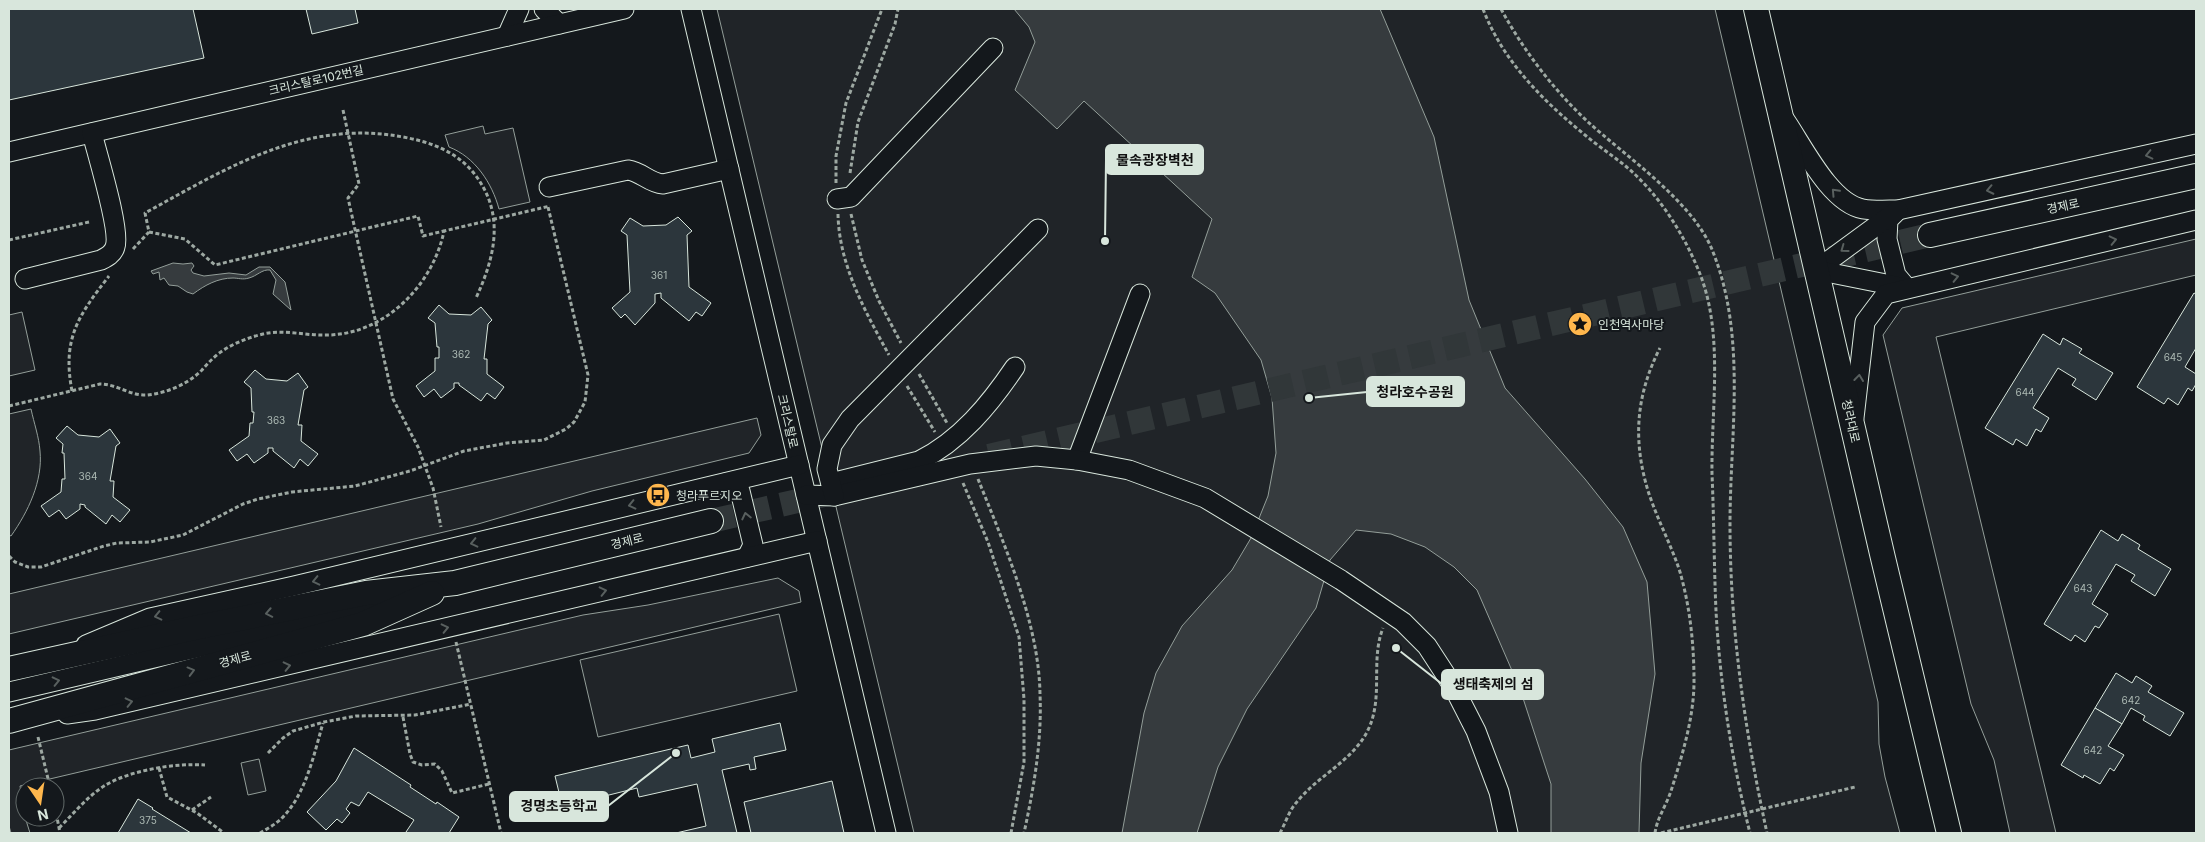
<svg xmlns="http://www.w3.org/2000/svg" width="2205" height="842" font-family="Inter,'Noto Sans KR',sans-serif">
<rect width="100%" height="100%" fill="#14181c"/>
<!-- green -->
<g fill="#202428" stroke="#939e99">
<polygon points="717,9 1715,9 1878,702 1879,744 1885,777 1900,833 914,833"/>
<path d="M 483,126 L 485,134 L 513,128 L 530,202 L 499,209 C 492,183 475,157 449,147 L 445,135 Z"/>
<polygon points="2196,239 2196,275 1936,337 2056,833 2010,833 1994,760 1971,704 1883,335 1902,308"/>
<polygon points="22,312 35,370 9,376 9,315"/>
<path d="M 31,409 C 34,423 39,437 40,451 C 43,481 28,512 11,536 L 9,535 L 9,414 Z"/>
<polygon points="757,418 761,435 749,453 592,491 478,524 9,634 9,594"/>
<polygon points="778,578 799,591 801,602 20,786 25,817 30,833 11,833 9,826 9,750 583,615 648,605"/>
<polygon points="779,614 797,691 598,737 580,660"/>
<polygon points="259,759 266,791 248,795 241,763"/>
</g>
<!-- water -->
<g fill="#363b3e" stroke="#939e99">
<polygon points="1014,9 1380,9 1434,137 1469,300 1505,388 1585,479 1623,527 1647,582 1655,674 1641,763 1639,833 1551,833 1551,784 1520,689 1477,590 1454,567 1425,547 1391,534 1356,530 1330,560 1316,608 1247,709 1218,767 1197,833 1122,833 1144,713 1156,673 1182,626 1232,570 1251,538 1268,496 1276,453 1272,398 1261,360 1215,293 1192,277 1212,219 1084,101 1057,129 1015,90 1035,42 1029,27"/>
<path d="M 173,263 L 183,264 L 192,263 L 194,266 L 191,270 L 193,273 L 204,276 L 229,273 L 246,275 L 259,267 L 270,267 L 285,282 L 291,310 L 273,294 L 276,280 L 270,270 C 262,269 257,276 249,278 C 243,280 238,278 233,278 C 218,278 205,285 193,294 L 187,292 L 178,286 L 169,285 L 164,278 L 160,280 L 159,272 L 153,274 L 151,271 Z"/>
</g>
<!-- building -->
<g fill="#2c363c" stroke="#d8e6dc">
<polygon points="9,9 193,9 204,58 9,100"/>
<polygon points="306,9 355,9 358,23 312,34"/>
<polygon points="678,217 692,231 687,235 689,287 711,303 702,316 696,312 689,321 661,298 661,293 655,294 655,303 635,325 625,314 621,318 612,308 630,292 627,235 621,231 630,218 643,226 666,225"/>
<polygon points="2194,293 2196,294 2196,348 2185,367 2196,374 2196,384 2192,391 2188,388 2178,405 2168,398 2164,404 2137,387"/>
<polygon points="439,305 449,314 471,315 481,307 492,320 488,324 484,359 487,359 487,374 504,387 495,399 487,393 481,401 459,385 459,383 454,383 454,388 441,398 434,389 424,397 416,386 435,371 435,358 439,358 439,347 437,347 435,323 428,318"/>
<polygon points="2043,334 2060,345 2063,338 2082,349 2079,353 2113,373 2096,400 2072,385 2076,379 2058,368 2033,408 2049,418 2041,432 2036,429 2027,446 2016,439 2013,445 1985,428"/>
<polygon points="255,370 266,379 287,381 298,373 308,387 304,390 298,425 302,425 301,441 318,454 308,466 300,459 294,468 273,451 273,448 268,448 268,453 254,463 247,454 237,461 229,450 249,436 250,423 253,423 254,412 252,412 251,388 244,382"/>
<polygon points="67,426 78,435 99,437 110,429 120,443 116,446 110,481 114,481 113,497 130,510 120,522 112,515 106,524 85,507 85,505 80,504 80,509 66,519 59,510 49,517 41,506 61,492 62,479 65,479 64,453 62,453 63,444 56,438"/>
<polygon points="2101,530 2118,541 2122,534 2140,545 2138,549 2171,569 2155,596 2131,581 2135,575 2116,564 2092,604 2108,614 2099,628 2095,626 2085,642 2075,635 2071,641 2044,624"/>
<polygon points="2116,673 2132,683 2136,676 2152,686 2148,692 2184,713 2170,736 2143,720 2145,716 2131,708 2122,724 2095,708"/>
<polygon points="2095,708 2122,724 2108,746 2124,755 2114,771 2110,768 2100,784 2084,775 2083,778 2061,765"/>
<polygon points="780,723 786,750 754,757 756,769 750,770 749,764 722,770 737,833 676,833 706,826 697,784 639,797 637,788 581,802 582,808 564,813 555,776 688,745 691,758 715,752 712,739"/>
<polygon points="354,748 411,785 410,787 436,804 437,802 459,817 449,833 409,833 406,832 414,820 368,792 359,806 351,802 346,809 350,813 342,823 337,819 326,830 307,812 336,781"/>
<polygon points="832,781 844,833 751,833 744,802"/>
<polygon points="138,799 153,808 152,809 191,833 118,833"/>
</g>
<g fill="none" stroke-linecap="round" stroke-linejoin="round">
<!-- major-tunnel -->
<g stroke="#313739" stroke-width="24" stroke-dasharray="24 12" stroke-linecap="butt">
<polyline points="989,456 1930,235"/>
<polyline points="711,521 828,494"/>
</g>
<!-- minor casing -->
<g stroke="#d8e6dc" stroke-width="21">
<g id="minor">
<polyline points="544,9 559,24"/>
<polyline points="691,9 886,833"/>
<polyline points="507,36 519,9"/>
<path d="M 1785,120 C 1803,146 1830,203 1863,209 C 1874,211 1887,210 1898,210 L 2196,144"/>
<polyline points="9,152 624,9"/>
<path d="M 549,187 L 628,170 C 642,172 649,183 663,184 L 729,169"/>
<polyline points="837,199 851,197 993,48"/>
<polyline points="1895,213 1888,220 1887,239 1896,275 1907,288"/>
<polyline points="1816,270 1898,210"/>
<polyline points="1816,270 1906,288"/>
<path d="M 25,279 L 101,260 C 107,257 113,254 115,247 C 121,231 97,154 92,133"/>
<polyline points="1854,418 1865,322 1886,294 2196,220"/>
<polyline points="1077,460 1140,294"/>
<polyline points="725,483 740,491 753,545 747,557"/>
<path d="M 831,483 L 919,461 C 960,441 990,404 1015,367"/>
<polyline points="806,495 834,496 970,464 1036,456 1077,460 1129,470 1205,498 1341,580 1403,622 1427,646 1453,686 1476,731 1499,792 1508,833"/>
<polyline points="834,496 827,469 832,445 850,419 1038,229"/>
<polyline points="86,645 150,618 294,586 799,465"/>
<polyline points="9,692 397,601"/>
<polyline points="67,714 95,710 817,541"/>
</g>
</g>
<!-- major casing -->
<g stroke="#d8e6dc" stroke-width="26">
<g id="major">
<polyline points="1756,9 1883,558 1949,833"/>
<polyline points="1930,235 2196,176"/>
<polyline points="9,669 194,628 366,593 455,583 711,521"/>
<polyline points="9,721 363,624 432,593"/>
</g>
</g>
<!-- path -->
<g stroke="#9da8a2" stroke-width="3" stroke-dasharray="4 2.5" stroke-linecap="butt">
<path d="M 1483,9 C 1503,61 1542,100 1585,135 C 1599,147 1615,157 1629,169 C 1660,196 1685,236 1700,274 C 1724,335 1711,409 1712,474 C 1714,520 1714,566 1716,611 C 1720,685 1732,762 1750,833"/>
<path d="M 1501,9 C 1524,51 1552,88 1587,121 C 1625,156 1694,202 1713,252 C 1747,337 1730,435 1730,524 C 1730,629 1745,732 1767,833"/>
<polyline points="343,110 359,184 348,198 393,399 418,447 433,488 441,527"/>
<polyline points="850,173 858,122 895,24 898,9"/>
<polyline points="836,183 836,156 846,103 882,9"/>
<path d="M 838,214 C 839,265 865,311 889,355"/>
<polyline points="851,214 862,260 879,301 901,343"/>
<polyline points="149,232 185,239 215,265 418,216 423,236 444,231"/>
<polyline points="9,240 89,222"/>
<path d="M 133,249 L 149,232 L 145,213 C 229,167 308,117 408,138 C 434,143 460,154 476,176 C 505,215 495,257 476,298"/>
<polyline points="919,374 947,423"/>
<polyline points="907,386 935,432"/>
<path d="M 72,391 C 62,339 78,316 109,276"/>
<path d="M 9,406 L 100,384 C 117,384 130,396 147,395 C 167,393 188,384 202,370 C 207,364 212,359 218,354 C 231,344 247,338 263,334 C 284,329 306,336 328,335 C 385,334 433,285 444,231 L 550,206"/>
<path d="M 978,479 C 1004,544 1039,623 1040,694 C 1042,741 1034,787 1024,833"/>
<polyline points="963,483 988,542 1019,637 1024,699 1024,762 1011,833"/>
<polyline points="9,556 15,562 28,567 41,567 104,546 117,543 150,542 183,535 243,504 258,499 292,492 355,486 410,471 464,451 507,443 544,440 566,429 574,422 585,402 588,375 548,207"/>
<polyline points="456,642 501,833"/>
<polyline points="403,717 410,754 413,762 422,765 435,764 442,771 452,793 489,784"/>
<polyline points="38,737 50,787"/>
<polyline points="268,753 283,738 293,731 324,722 356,716 415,715 471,704"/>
<polyline points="159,768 167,797 197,813 224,833"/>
<polyline points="55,807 60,833"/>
<polyline points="192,810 211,797"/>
<path d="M 59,828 C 74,813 87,797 104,786 C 130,770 175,763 205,765"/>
<path d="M 260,833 C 267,829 276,824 282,818 C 306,794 314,754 323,723"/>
<path d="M 1280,833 C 1285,824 1289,811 1296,803 C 1317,776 1353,761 1368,730 C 1384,697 1370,661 1383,628"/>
<path d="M 1655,833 C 1657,818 1666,806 1671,791 C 1682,756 1694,718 1694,681 C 1694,644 1690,607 1680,572 C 1670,541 1653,512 1645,480 C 1633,433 1638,391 1660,348"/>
<polyline points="1661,833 1855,787"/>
</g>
<!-- minor -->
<use href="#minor" stroke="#14181c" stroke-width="19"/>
<!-- major -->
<use href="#major" stroke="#14181c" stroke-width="24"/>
</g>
<!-- one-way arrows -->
<defs><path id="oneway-chevron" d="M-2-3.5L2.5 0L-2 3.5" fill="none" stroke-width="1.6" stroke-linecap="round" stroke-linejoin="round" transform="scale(1.25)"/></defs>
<g stroke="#59605f">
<use href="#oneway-chevron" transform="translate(2149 155) rotate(167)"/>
<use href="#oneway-chevron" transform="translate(1990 190) rotate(168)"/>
<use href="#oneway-chevron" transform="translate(1835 192) rotate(-133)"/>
<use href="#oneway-chevron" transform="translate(2113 240) rotate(-13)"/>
<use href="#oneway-chevron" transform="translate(1844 249) rotate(144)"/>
<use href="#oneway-chevron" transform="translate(1955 277) rotate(-13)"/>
<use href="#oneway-chevron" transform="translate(1859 378) rotate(-83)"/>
<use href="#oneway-chevron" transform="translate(632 505) rotate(167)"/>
<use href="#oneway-chevron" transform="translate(746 516) rotate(-103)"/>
<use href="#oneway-chevron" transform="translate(474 543) rotate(167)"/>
<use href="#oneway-chevron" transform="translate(316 581) rotate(167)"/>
<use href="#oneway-chevron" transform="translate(603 591) rotate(-13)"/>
<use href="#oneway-chevron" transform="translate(269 613) rotate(169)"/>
<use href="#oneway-chevron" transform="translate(158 616) rotate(167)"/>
<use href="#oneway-chevron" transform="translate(445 628) rotate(-13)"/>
<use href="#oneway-chevron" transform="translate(287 666) rotate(-13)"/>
<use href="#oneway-chevron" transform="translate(191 671) rotate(-15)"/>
<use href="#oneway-chevron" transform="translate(56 681) rotate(-13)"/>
<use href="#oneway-chevron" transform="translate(129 702) rotate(-13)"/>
</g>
<!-- icons -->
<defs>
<g id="sight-disc" transform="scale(1.25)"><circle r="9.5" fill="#ffb74d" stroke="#14181c"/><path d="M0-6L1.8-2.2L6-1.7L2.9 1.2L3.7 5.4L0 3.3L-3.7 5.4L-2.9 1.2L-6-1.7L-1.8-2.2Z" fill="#111"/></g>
<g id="bus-disc" transform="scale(1.25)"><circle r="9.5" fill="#ffb74d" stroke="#14181c"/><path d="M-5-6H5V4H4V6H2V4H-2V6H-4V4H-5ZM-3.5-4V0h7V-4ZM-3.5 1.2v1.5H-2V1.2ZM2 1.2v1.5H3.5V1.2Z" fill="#111"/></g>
</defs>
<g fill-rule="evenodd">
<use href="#sight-disc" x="1580" y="324"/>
<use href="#bus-disc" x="658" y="495"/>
</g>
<g text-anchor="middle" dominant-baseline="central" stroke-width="4" stroke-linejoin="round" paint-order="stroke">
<!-- number labels -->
<g font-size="10" fill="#adbab4">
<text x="659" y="275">361</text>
<text x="461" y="354">362</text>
<text x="2173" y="357">645</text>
<text x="2025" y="392">644</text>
<text x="276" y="420">363</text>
<text x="88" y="476">364</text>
<text x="2083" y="588">643</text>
<text x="2131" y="700">642</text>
<text x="2093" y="750">642</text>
<text x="148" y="820">375</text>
</g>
<!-- street labels -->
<g font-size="12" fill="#d8e6dc" stroke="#14181c">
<text transform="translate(316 80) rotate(-13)">크리스탈로102번길</text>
<text transform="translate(2063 206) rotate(-12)">경제로</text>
<text transform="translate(788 421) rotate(77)">크리스탈로</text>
<text transform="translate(1851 421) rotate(77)">청라대로</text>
<text transform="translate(627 541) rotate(-14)">경제로</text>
<text transform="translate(235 659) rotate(-15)">경제로</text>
</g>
<!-- poi labels -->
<g font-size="12" fill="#d8e6dc" stroke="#14181c" text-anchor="start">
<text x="1598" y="324">인천역사마당</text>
<text x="676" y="495">청라푸르지오</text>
</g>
</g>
<!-- callouts -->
<path fill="none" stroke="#d8e6dc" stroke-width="2" d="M1105 241L1106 160M1309 398L1367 392M1396 648L1442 684M676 753L608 806"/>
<g fill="#d8e6dc" stroke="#14181c" stroke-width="2">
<circle cx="1105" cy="241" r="5"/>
<circle cx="1309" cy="398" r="5"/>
<circle cx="1396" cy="648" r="5"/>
<circle cx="676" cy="753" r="5"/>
</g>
<g fill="#d8e6dc" stroke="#d8e6dc" stroke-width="2">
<rect x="1106" y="145" width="97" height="29" rx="5"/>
<rect x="1367" y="377" width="97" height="29" rx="5"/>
<rect x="1442" y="670" width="101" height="29" rx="5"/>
<rect x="510" y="792" width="98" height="29" rx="5"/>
</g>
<g font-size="14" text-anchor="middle" font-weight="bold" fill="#111">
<text x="1155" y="165">물속광장벽천</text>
<text x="1415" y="397">청라호수공원</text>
<text x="1493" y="689">생태축제의 섬</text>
<text x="559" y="811">경명초등학교</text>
</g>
<!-- border -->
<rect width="2205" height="842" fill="none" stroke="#d8e6dc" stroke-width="20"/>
<!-- north arrow -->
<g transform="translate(40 802) rotate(167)"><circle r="24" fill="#14181c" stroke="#626a69"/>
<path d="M0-4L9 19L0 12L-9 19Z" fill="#ffb74d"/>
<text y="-8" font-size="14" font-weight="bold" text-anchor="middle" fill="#d8e6dc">N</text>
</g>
</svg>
